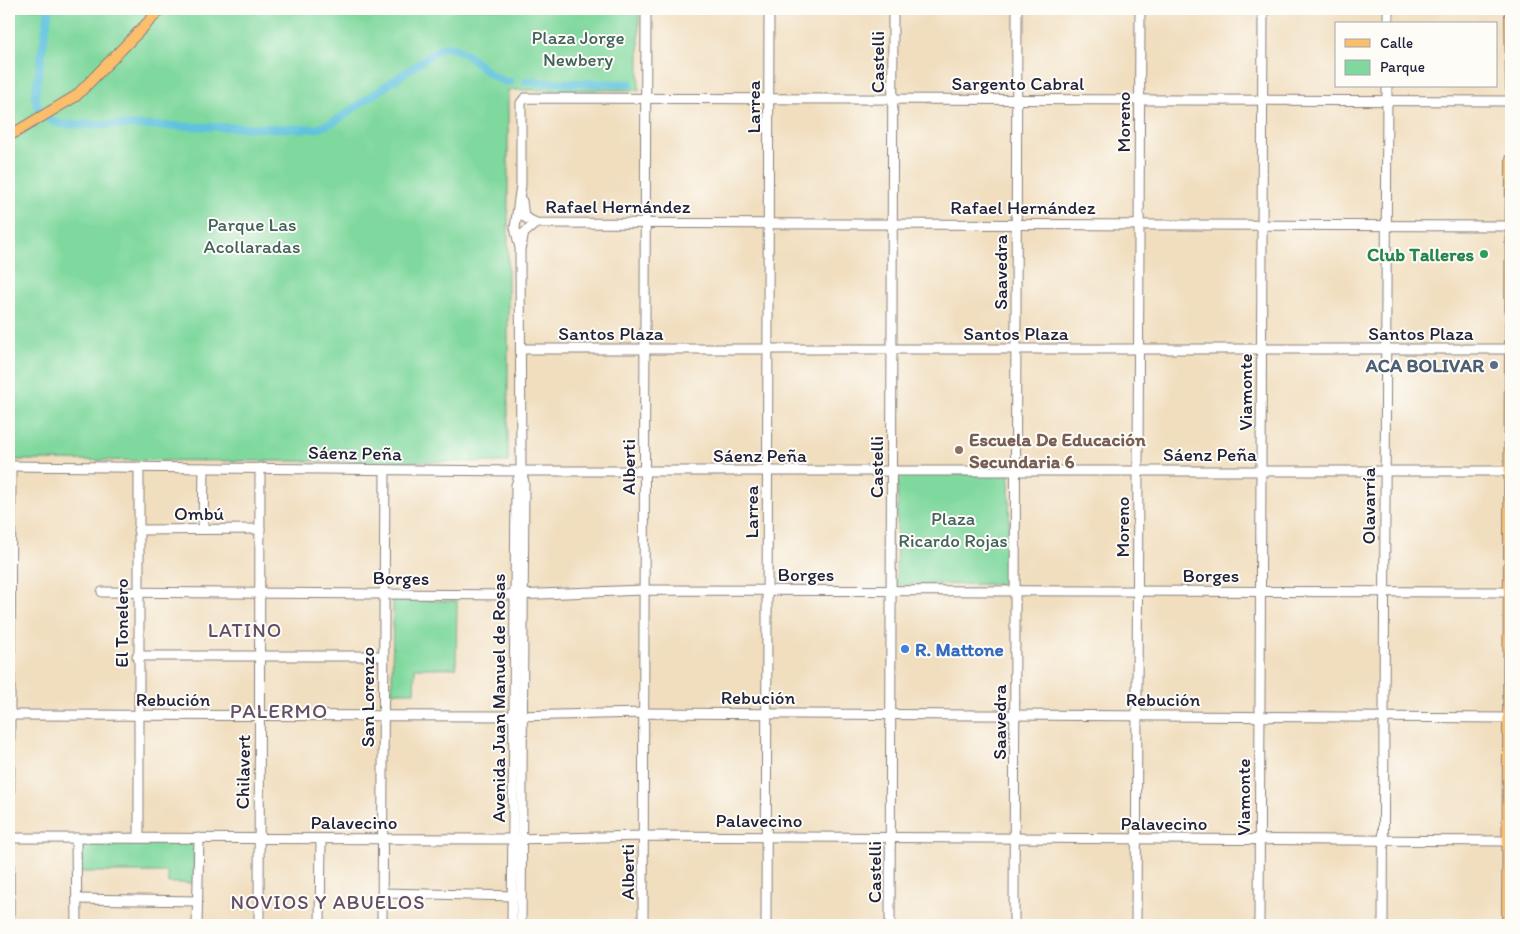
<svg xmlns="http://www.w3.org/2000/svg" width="1520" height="934" font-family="Itim,sans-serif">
<rect width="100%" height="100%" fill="#fdfcf7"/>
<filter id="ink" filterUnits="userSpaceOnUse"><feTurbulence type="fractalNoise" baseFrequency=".02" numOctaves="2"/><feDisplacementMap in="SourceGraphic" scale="10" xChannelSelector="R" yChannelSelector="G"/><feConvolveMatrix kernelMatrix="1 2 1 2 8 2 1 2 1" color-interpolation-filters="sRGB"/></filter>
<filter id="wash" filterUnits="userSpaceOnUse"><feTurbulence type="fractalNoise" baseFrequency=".0096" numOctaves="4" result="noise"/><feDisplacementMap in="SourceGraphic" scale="20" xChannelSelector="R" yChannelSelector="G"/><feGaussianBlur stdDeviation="1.12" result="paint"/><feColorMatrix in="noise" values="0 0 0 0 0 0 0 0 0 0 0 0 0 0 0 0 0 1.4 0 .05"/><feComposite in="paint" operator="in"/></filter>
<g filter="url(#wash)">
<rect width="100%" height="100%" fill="#f1debf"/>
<!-- green -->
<g fill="#7fd89d" stroke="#507d6c">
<polygon points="9,9 639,9 639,90 508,90 508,462 9,460"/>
<polygon points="898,474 1009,474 1010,584 896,585"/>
<polygon points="393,600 457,601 456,668 415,668 414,692 392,692"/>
<polygon points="194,842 194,883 168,883 167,872 81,872 81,843"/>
</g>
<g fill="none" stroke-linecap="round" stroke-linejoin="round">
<!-- canal -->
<g stroke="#60c3de" stroke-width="8">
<path d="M 49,9 L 35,96 C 37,111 43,119 59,124 L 316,129 L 334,122 L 441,48 C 465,40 485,81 510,82"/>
<polyline points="526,82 630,84"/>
</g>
</g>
</g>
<g filter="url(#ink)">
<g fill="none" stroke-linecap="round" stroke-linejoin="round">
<!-- minor casing -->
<g stroke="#8a807d" stroke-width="11">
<g id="minor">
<polyline points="1388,24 1388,9"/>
<polyline points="522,201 524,217 536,223 1511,226"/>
<polyline points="521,246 524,233 536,223"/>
<polyline points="521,349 1511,349"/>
<polyline points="9,466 521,471 1511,471"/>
<polyline points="203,529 204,468"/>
<polyline points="138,530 260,529"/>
<polyline points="102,592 514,595 644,590 1511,592"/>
<polyline points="137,656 383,656"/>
<polyline points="9,715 514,716 644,713 1511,718"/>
<polyline points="9,838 514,839 643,836 1511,841"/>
<polyline points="76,838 77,925"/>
<polyline points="139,838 139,467"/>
<polyline points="383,893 519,896"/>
<polyline points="77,899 197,901"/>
<polyline points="9,925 11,466"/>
<polyline points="197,925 199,838"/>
<polyline points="259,925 260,468"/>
<polyline points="320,925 321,839"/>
<polyline points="382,925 385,470"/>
<polyline points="512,925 516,485 521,471"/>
<polyline points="521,925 524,482 521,471 520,248 515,228 521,185 521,103 525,98 1511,101"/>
<polyline points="643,925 646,9"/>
<polyline points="766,925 769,9"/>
<polyline points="890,925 893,9"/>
<polyline points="1014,925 1017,9"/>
<polyline points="1136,925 1140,9"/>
<polyline points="1259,925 1263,9"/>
<polyline points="1383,925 1387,86"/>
</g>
</g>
<!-- major casing -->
<g stroke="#8a807d" stroke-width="12">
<g id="major">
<polyline points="1510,9 1511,89"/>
<polyline points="9,136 76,96 161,9"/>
<polyline points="1507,925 1511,159"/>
</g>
</g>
<!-- minor -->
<use href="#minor" stroke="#fff" stroke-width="9"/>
<!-- major -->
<use href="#major" stroke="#fabe6d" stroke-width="10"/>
</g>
</g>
<!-- markers -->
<circle fill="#2e9e5b" stroke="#fdfcf7" stroke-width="2" cx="1484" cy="254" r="5"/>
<circle fill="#5c6f8a" stroke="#fdfcf7" stroke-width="2" cx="1494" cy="365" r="5"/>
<circle fill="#8d6e63" stroke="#fdfcf7" stroke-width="2" cx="959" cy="450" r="5"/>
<circle fill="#3f7fe0" stroke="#fdfcf7" stroke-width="2" cx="905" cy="649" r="5"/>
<g text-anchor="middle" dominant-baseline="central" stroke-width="4" stroke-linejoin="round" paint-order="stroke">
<!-- park labels -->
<g font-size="19" fill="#43625d" stroke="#fdfcf7">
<text x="578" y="37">Plaza Jorge<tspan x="578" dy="22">Newbery</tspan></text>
<text x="252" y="224">Parque Las<tspan x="252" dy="22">Acollaradas</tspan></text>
<text x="953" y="518">Plaza<tspan x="953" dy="22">Ricardo Rojas</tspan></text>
</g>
<!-- street labels -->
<g font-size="19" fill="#22223b" stroke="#fdfcf7">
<text transform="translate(877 62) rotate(-90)">Castelli</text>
<text x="1018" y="83">Sargento Cabral</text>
<text transform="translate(753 107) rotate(-90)">Larrea</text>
<text transform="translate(1123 122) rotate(-90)">Moreno</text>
<text x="618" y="206">Rafael Hernández</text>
<text x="1023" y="207">Rafael Hernández</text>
<text transform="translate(1000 272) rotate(-90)">Saavedra</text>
<text x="611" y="333">Santos Plaza</text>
<text x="1016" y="333">Santos Plaza</text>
<text x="1421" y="333">Santos Plaza</text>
<text transform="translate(1245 392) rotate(-90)">Viamonte</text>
<text transform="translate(355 453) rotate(1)">Sáenz Peña</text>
<text x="1210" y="454">Sáenz Peña</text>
<text x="760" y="455">Sáenz Peña</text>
<text transform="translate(628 467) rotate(-90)">Alberti</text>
<text transform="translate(876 467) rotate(-90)">Castelli</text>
<text transform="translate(1368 506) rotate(-90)">Olavarría</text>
<text transform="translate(751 512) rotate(-90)">Larrea</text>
<text x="199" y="513">Ombú</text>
<text transform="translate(1122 527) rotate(-90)">Moreno</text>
<text x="806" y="574">Borges</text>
<text x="1211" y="575">Borges</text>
<text transform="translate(401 578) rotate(1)">Borges</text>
<text transform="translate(121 623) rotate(-90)">El Tonelero</text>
<text transform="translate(367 697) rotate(-90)">San Lorenzo</text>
<text x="758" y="697">Rebución</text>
<text transform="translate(498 698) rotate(-90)">Avenida Juan Manuel de Rosas</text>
<text x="173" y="699">Rebución</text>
<text x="1163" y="699">Rebución</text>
<text transform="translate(999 722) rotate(-90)">Saavedra</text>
<text transform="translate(243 772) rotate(-89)">Chilavert</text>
<text transform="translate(1243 797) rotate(-90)">Viamonte</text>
<text x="759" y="820">Palavecino</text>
<text x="354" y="822">Palavecino</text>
<text x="1164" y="823">Palavecino</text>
<text transform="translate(627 872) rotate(-90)">Alberti</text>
<text transform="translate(874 872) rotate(-90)">Castelli</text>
</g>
<!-- leisure labels -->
<g font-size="19" font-weight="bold" fill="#27864d" stroke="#fdfcf7" text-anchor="end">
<text x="1474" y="254">Club Talleres</text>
</g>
<!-- service labels -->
<g font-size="19" font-weight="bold" fill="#4e5e75" stroke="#fdfcf7" text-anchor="end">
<text x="1484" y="365">ACA BOLIVAR</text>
</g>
<!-- education labels -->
<g font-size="19" font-weight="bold" fill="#785e54" stroke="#fdfcf7" text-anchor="start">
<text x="969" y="439">Escuela De Educación<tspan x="969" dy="22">Secundaria 6</tspan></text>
</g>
<!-- shop labels -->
<g font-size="19" font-weight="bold" fill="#366cbe" stroke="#fdfcf7" text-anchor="start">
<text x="915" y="649">R. Mattone</text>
</g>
<!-- neighbourhood labels -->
<g font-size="20" letter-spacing="1" fill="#624e66" stroke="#fdfcf7">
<text x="245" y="630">LATINO</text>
<text x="328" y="902">NOVIOS Y ABUELOS</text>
</g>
<!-- quarter labels -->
<g font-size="21" letter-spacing="1" fill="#624e66" stroke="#fdfcf7">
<text x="279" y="710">PALERMO</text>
</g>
</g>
<!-- margin -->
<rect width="1520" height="934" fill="none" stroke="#fdfcf7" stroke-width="30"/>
<!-- legend -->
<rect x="1335" y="22" width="162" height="65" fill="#fdfcf7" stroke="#a5a5ac"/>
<rect x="1345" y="39" width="25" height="8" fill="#fabe6d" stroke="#a5a5ac"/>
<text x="1380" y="48" font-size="15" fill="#22223b">Calle</text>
<rect x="1345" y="60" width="25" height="15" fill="#7fd89d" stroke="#a5a5ac"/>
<text x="1380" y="72" font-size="15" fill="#22223b">Parque</text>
</svg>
